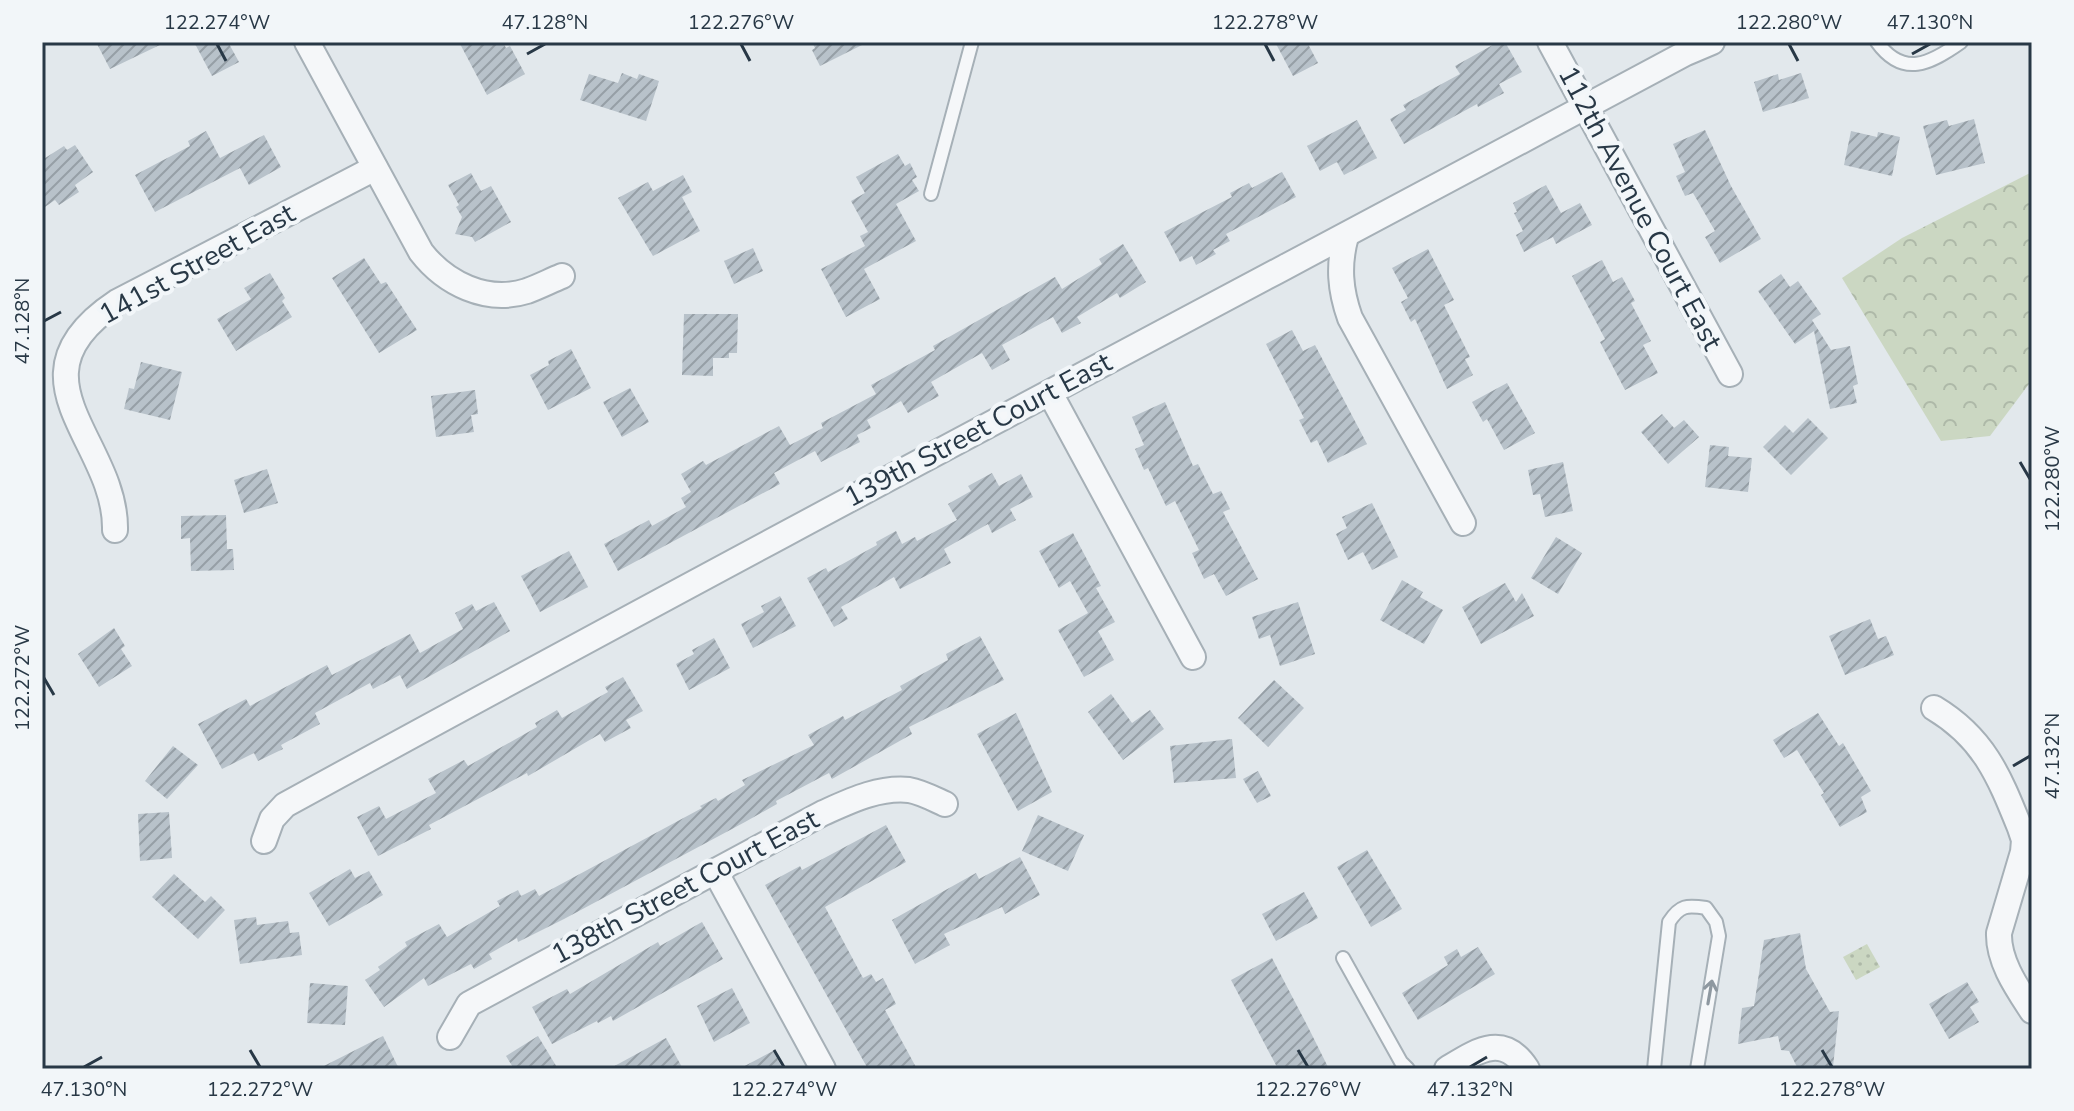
<svg xmlns="http://www.w3.org/2000/svg" width="2074" height="1111" font-family="'Nunito Sans',sans-serif">
<defs>
<pattern id="forest-crowns" width="20" height="18" patternUnits="userSpaceOnUse" patternTransform="scale(2)"><rect width="20" height="18" fill="#cbd7c2"/><path d="M2 6a3 3 0 1 1 6 0M12 15a3 3 0 1 1 6 0" fill="none" stroke="#aeb9a8"/></pattern>
<pattern id="park-dots" width="8" height="8" patternUnits="userSpaceOnUse" patternTransform="scale(2)"><rect width="8" height="8" fill="#cbd7c2"/><path d="M2 2h.1M6 6h.1" fill="none" stroke="#aeb9a8" stroke-width="1.8" stroke-linecap="round"/></pattern>
<pattern id="building-hatch" width="6" height="6" patternUnits="userSpaceOnUse" patternTransform="scale(2)"><rect width="6" height="6" fill="#b8c2ca"/><path d="M-1 1l2-2M0 6l6-6M5 7l2-2" fill="none" stroke="#969fa6"/></pattern>
</defs>
<rect width="100%" height="100%" fill="#e2e8ec"/>
<!-- forest -->
<polygon fill="url(#forest-crowns)" points="2032,172 2032,380 1990,436 1941,441 1842,278 1902,238"/>
<!-- park -->
<polygon fill="url(#park-dots)" points="1867,944 1880,967 1856,980 1843,957"/>
<!-- building -->
<g fill="url(#building-hatch)">
<polygon points="96,42 166,42 110,69"/>
<polygon points="194,42 228,42 239,62 212,76"/>
<polygon points="459,42 503,42 506,48 510,46 525,74 487,95"/>
<polygon points="812,42 868,42 820,66 812,50 815,48"/>
<polygon points="1275,42 1307,42 1318,63 1293,76"/>
<polygon points="1498,42 1505,42 1522,72 1499,84 1504,93 1478,107 1477,104 1404,144 1390,119 1406,110 1403,105 1460,74 1455,66"/>
<polygon points="622,73 637,79 639,74 659,81 646,121 580,100 589,74 618,83"/>
<polygon points="1801,73 1809,98 1763,112 1754,82 1778,74 1779,80"/>
<polygon points="1974,119 1985,163 1936,175 1923,126 1947,120 1949,126"/>
<polygon points="1357,120 1377,158 1344,175 1337,162 1320,171 1307,146"/>
<polygon points="1705,130 1731,186 1761,239 1720,263 1705,237 1715,231 1693,193 1685,196 1676,176 1685,172 1673,144"/>
<polygon points="206,131 220,158 264,135 281,167 249,185 240,168 155,212 135,175 190,146 188,141"/>
<polygon points="1851,131 1877,137 1878,132 1900,137 1892,176 1844,165"/>
<polygon points="75,145 93,172 75,185 79,192 59,205 55,200 42,209 42,160 64,146 67,150"/>
<polygon points="898,154 905,166 910,163 917,177 912,180 919,191 896,204 916,241 864,269 880,299 846,317 821,269 865,246 860,236 868,232 851,201 865,193 856,177"/>
<polygon points="1282,172 1296,197 1226,234 1230,241 1213,250 1216,254 1196,265 1192,256 1180,262 1164,232 1232,197 1230,193 1249,183 1252,188"/>
<polygon points="471,173 481,191 491,186 511,222 475,242 472,237 455,234 462,217 456,207 459,205 448,185"/>
<polygon points="683,175 692,192 682,197 700,231 653,256 618,198 648,182 653,191"/>
<polygon points="1546,185 1561,213 1580,203 1592,225 1556,244 1553,237 1524,252 1516,235 1523,231 1514,213 1517,212 1513,203"/>
<polygon points="1123,244 1146,282 1120,298 1117,293 1077,317 1081,323 1062,333 1053,317 1002,345 1010,360 992,370 982,353 931,382 939,396 908,413 901,401 867,420 871,428 857,435 860,442 821,462 815,451 774,473 780,484 618,571 604,544 649,520 652,526 686,507 681,498 691,492 681,474 703,461 706,465 779,426 790,445 823,428 821,423 876,394 871,385 935,350 933,346 1055,277 1062,289 1102,264 1099,259"/>
<polygon points="753,248 763,271 734,284 724,261"/>
<polygon points="1428,249 1454,300 1444,305 1470,357 1465,359 1473,375 1447,389 1415,319 1411,322 1401,302 1408,298 1392,268"/>
<polygon points="364,258 381,284 386,282 417,330 379,353 332,278"/>
<polygon points="1602,260 1613,282 1622,277 1635,301 1631,303 1651,341 1643,345 1658,373 1625,390 1600,342 1605,339 1572,276"/>
<polygon points="270,273 285,298 282,301 292,317 236,351 217,319 251,299 244,288"/>
<polygon points="1781,274 1790,287 1798,281 1821,314 1812,320 1831,350 1850,346 1858,384 1853,386 1857,403 1830,409 1814,331 1795,344 1758,291"/>
<polygon points="684,314 738,314 737,353 729,353 729,358 713,358 713,376 682,375"/>
<polygon points="1292,330 1303,351 1315,345 1367,444 1328,463 1317,440 1311,443 1299,420 1304,418 1266,344"/>
<polygon points="571,349 591,388 548,410 530,375 549,365 548,361"/>
<polygon points="141,362 182,372 170,420 124,409 129,388 134,389"/>
<polygon points="1507,383 1535,433 1504,450 1487,419 1483,422 1472,402"/>
<polygon points="630,388 649,422 622,437 603,402"/>
<polygon points="475,390 478,414 471,415 474,432 436,437 431,396"/>
<polygon points="1165,402 1193,466 1198,464 1213,494 1221,491 1230,509 1223,512 1258,579 1226,596 1214,574 1204,579 1192,553 1199,550 1175,501 1166,506 1148,468 1144,470 1135,449 1144,445 1132,417"/>
<polygon points="1662,414 1674,428 1684,420 1699,437 1668,464 1641,432"/>
<polygon points="1808,418 1828,438 1791,475 1763,447 1785,425 1793,433"/>
<polygon points="1710,445 1729,447 1728,456 1752,458 1748,492 1705,487"/>
<polygon points="1563,462 1573,511 1545,517 1540,494 1533,495 1528,470"/>
<polygon points="267,469 278,503 244,513 234,480"/>
<polygon points="992,473 999,486 1021,474 1033,497 1010,509 1016,520 992,533 988,524 944,549 951,563 900,589 894,577 841,607 848,619 834,627 807,578 826,568 828,572 877,545 876,542 896,531 902,544 915,537 917,541 957,520 948,504 971,491 968,486"/>
<polygon points="1372,503 1398,557 1372,570 1363,552 1348,560 1336,534 1347,528 1342,517"/>
<polygon points="226,515 227,549 233,549 234,570 191,571 190,538 181,539 181,516"/>
<polygon points="1073,533 1101,586 1096,588 1115,622 1098,631 1114,660 1084,677 1058,630 1088,613 1070,581 1059,588 1039,551"/>
<polygon points="1556,537 1582,553 1558,594 1531,578"/>
<polygon points="569,551 588,587 540,612 521,576"/>
<polygon points="1402,580 1423,592 1420,597 1443,610 1424,644 1380,620"/>
<polygon points="1505,583 1516,602 1522,593 1534,616 1481,644 1462,607"/>
<polygon points="780,596 796,626 753,648 741,624 764,612 761,606"/>
<polygon points="494,602 510,631 407,689 400,675 373,689 370,683 315,713 320,724 281,745 283,749 258,761 254,753 222,769 198,724 246,699 250,706 327,665 332,675 410,634 420,653 463,629 455,613 472,604 476,611"/>
<polygon points="1298,602 1315,654 1280,666 1270,635 1259,639 1252,617"/>
<polygon points="1870,619 1878,639 1886,636 1894,655 1845,675 1829,636"/>
<polygon points="114,628 125,646 121,649 132,666 99,687 78,654"/>
<polygon points="980,636 1004,680 909,727 912,734 866,760 832,779 829,773 776,801 777,804 745,822 564,919 518,942 517,938 489,954 492,959 474,969 471,964 428,986 424,978 384,1007 365,980 380,970 378,967 407,946 405,942 439,924 447,937 500,906 497,901 518,890 521,896 535,889 539,896 702,808 700,806 716,798 718,801 745,785 742,780 814,745 808,735 843,716 845,720 902,690 900,686 948,660 946,654"/>
<polygon points="714,638 730,668 689,690 676,664 694,654 692,650"/>
<polygon points="623,677 643,711 626,720 631,728 605,742 600,734 528,776 527,773 429,825 431,829 378,856 357,817 379,806 386,819 436,793 428,779 464,760 468,766 537,727 535,723 557,710 562,718 608,692 605,687"/>
<polygon points="1274,680 1304,708 1268,747 1238,718"/>
<polygon points="1111,694 1132,723 1150,710 1164,729 1123,760 1088,712"/>
<polygon points="1016,713 1052,792 1018,811 977,734"/>
<polygon points="1818,713 1839,746 1843,743 1871,791 1861,797 1867,812 1840,827 1821,795 1824,793 1797,750 1784,758 1773,740"/>
<polygon points="1232,739 1236,778 1174,783 1170,746"/>
<polygon points="173,746 198,765 167,799 145,781"/>
<polygon points="1258,771 1271,796 1257,803 1243,779"/>
<polygon points="169,812 172,858 140,861 138,814"/>
<polygon points="1038,815 1084,835 1068,871 1022,851"/>
<polygon points="886,825 906,862 825,907 863,978 871,974 876,982 883,978 896,1004 885,1010 917,1069 868,1069 765,885 800,866 802,870"/>
<polygon points="1367,850 1402,909 1371,927 1337,867"/>
<polygon points="1020,857 1040,895 1005,914 1002,907 944,934 950,945 915,964 892,920 976,873 979,879"/>
<polygon points="350,869 355,878 369,871 383,895 329,926 309,893"/>
<polygon points="174,874 205,902 211,896 225,910 198,939 152,897"/>
<polygon points="1304,892 1318,918 1276,941 1262,914"/>
<polygon points="256,917 257,925 288,921 290,933 299,932 302,955 240,964 234,920"/>
<polygon points="702,922 723,959 613,1021 611,1016 598,1023 597,1021 552,1044 532,1007 567,989 570,994 658,942 660,946"/>
<polygon points="1800,933 1806,969 1830,1012 1839,1011 1833,1067 1822,1069 1798,1069 1789,1051 1781,1050 1778,1036 1738,1044 1742,1008 1754,1006 1764,940"/>
<polygon points="1478,947 1495,974 1418,1020 1402,993 1448,965 1444,957 1457,949 1461,957"/>
<polygon points="1272,958 1307,1025 1329,1069 1278,1069 1231,980"/>
<polygon points="1967,982 1979,1002 1970,1007 1979,1022 1949,1039 1929,1004"/>
<polygon points="310,983 348,986 345,1025 307,1023"/>
<polygon points="732,988 750,1023 714,1042 697,1006"/>
<polygon points="383,1036 399,1069 318,1069"/>
<polygon points="538,1036 558,1069 514,1069 506,1056"/>
<polygon points="666,1038 683,1069 609,1069"/>
<polygon points="773,1051 783,1069 739,1069"/>
</g>
<g fill="none" stroke-linecap="round" stroke-linejoin="round">
<!-- lane casing -->
<g stroke="#a6b0b7" stroke-width="16">
<g id="lane">
<path d="M 1877,42 C 1903,78 1930,64 1961,42"/>
<polyline points="931,194 972,42"/>
<polyline points="1343,958 1401,1062 1408,1069"/>
<path d="M 1654,1069 L 1669,922 C 1680,905 1687,905 1706,908 L 1716,922 L 1719,936 L 1697,1069"/>
</g>
</g>
<!-- street casing -->
<g stroke="#a6b0b7" stroke-width="28">
<g id="street">
<path d="M 307,42 L 421,252 C 445,283 486,304 527,291 C 538,287 550,281 562,276"/>
<polyline points="1550,42 1730,374"/>
<path d="M 1346,236 C 1338,265 1340,290 1350,318 L 1463,523"/>
<polyline points="1050,393 1193,657"/>
<path d="M 115,530 C 117,441 2,378 117,302 L 375,168"/>
<path d="M 1934,708 C 1984,738 1999,776 2020,828 L 2024,840 L 2023,852 L 1999,933 C 1998,961 2017,988 2032,1011"/>
<path d="M 264,841 L 272,819 L 285,805 C 750,550 1219,303 1686,53 L 1712,42"/>
<polyline points="715,871 823,1069"/>
<path d="M 450,1037 L 469,1004 L 823,813 C 850,801 878,787 909,790 C 921,792 934,799 945,804"/>
<path d="M 1447,1069 C 1477,1051 1503,1032 1527,1069"/>
</g>
</g>
<!-- lane -->
<use href="#lane" stroke="#f5f7f9" stroke-width="12"/>
<!-- street -->
<use href="#street" stroke="#f5f7f9" stroke-width="24"/>
</g>
<!-- one-way arrows -->
<defs><path id="oneway-shaft" d="M-6 0H5M1.5-3L5.5 0L1.5 3" fill="none" stroke-width="1.6" stroke-linecap="round" stroke-linejoin="round" transform="scale(2)"/></defs>
<use stroke="#8e98a0" href="#oneway-shaft" transform="translate(1710 992) rotate(-80)"/>
<!-- ticks -->
<path fill="none" stroke="#283846" stroke-width="3" d="M 217,44 L 226,61M 741,44 L 750,61M 1265,44 L 1274,61M 1789,44 L 1798,61M 527,54 L 545,44M 1912,54 L 1930,44M 44,321 L 61,312M 2020,462 L 2030,479M 44,678 L 54,695M 2013,766 L 2030,756M 250,1050 L 260,1067M 774,1050 L 784,1067M 1298,1050 L 1308,1067M 1822,1050 L 1832,1067M 84,1067 L 102,1057M 1470,1067 L 1487,1057"/>
<g text-anchor="middle" dominant-baseline="central" stroke-width="8" stroke-linejoin="round" paint-order="stroke">
<!-- street labels -->
<g font-size="28" fill="#283846" stroke="#f2f6f9">
<text transform="translate(1640 208) rotate(62)">112th Avenue Court East</text>
<text transform="translate(197 264) rotate(-29)">141st Street East</text>
<text transform="translate(978 430) rotate(-28)">139th Street Court East</text>
<text transform="translate(685 887) rotate(-28)">138th Street Court East</text>
</g>
</g>
<!-- border -->
<rect width="2074" height="1111" fill="none" stroke="#f2f6f9" stroke-width="88"/>
<rect x="44" y="44" width="1986" height="1023" fill="none" stroke="#283846" stroke-width="3"/>
<g font-size="20" text-anchor="middle" fill="#283846">
<text x="217" y="29">122.274°W</text>
<text x="545" y="29">47.128°N</text>
<text x="741" y="29">122.276°W</text>
<text x="1265" y="29">122.278°W</text>
<text x="1789" y="29">122.280°W</text>
<text x="1930" y="29">47.130°N</text>
<text transform="translate(22 321) rotate(-90)" y="7">47.128°N</text>
<text transform="translate(2052 479) rotate(-90)" y="7">122.280°W</text>
<text transform="translate(22 678) rotate(-90)" y="7">122.272°W</text>
<text transform="translate(2052 756) rotate(-90)" y="7">47.132°N</text>
<text x="84" y="1096">47.130°N</text>
<text x="260" y="1096">122.272°W</text>
<text x="784" y="1096">122.274°W</text>
<text x="1308" y="1096">122.276°W</text>
<text x="1470" y="1096">47.132°N</text>
<text x="1832" y="1096">122.278°W</text>
</g>
</svg>
